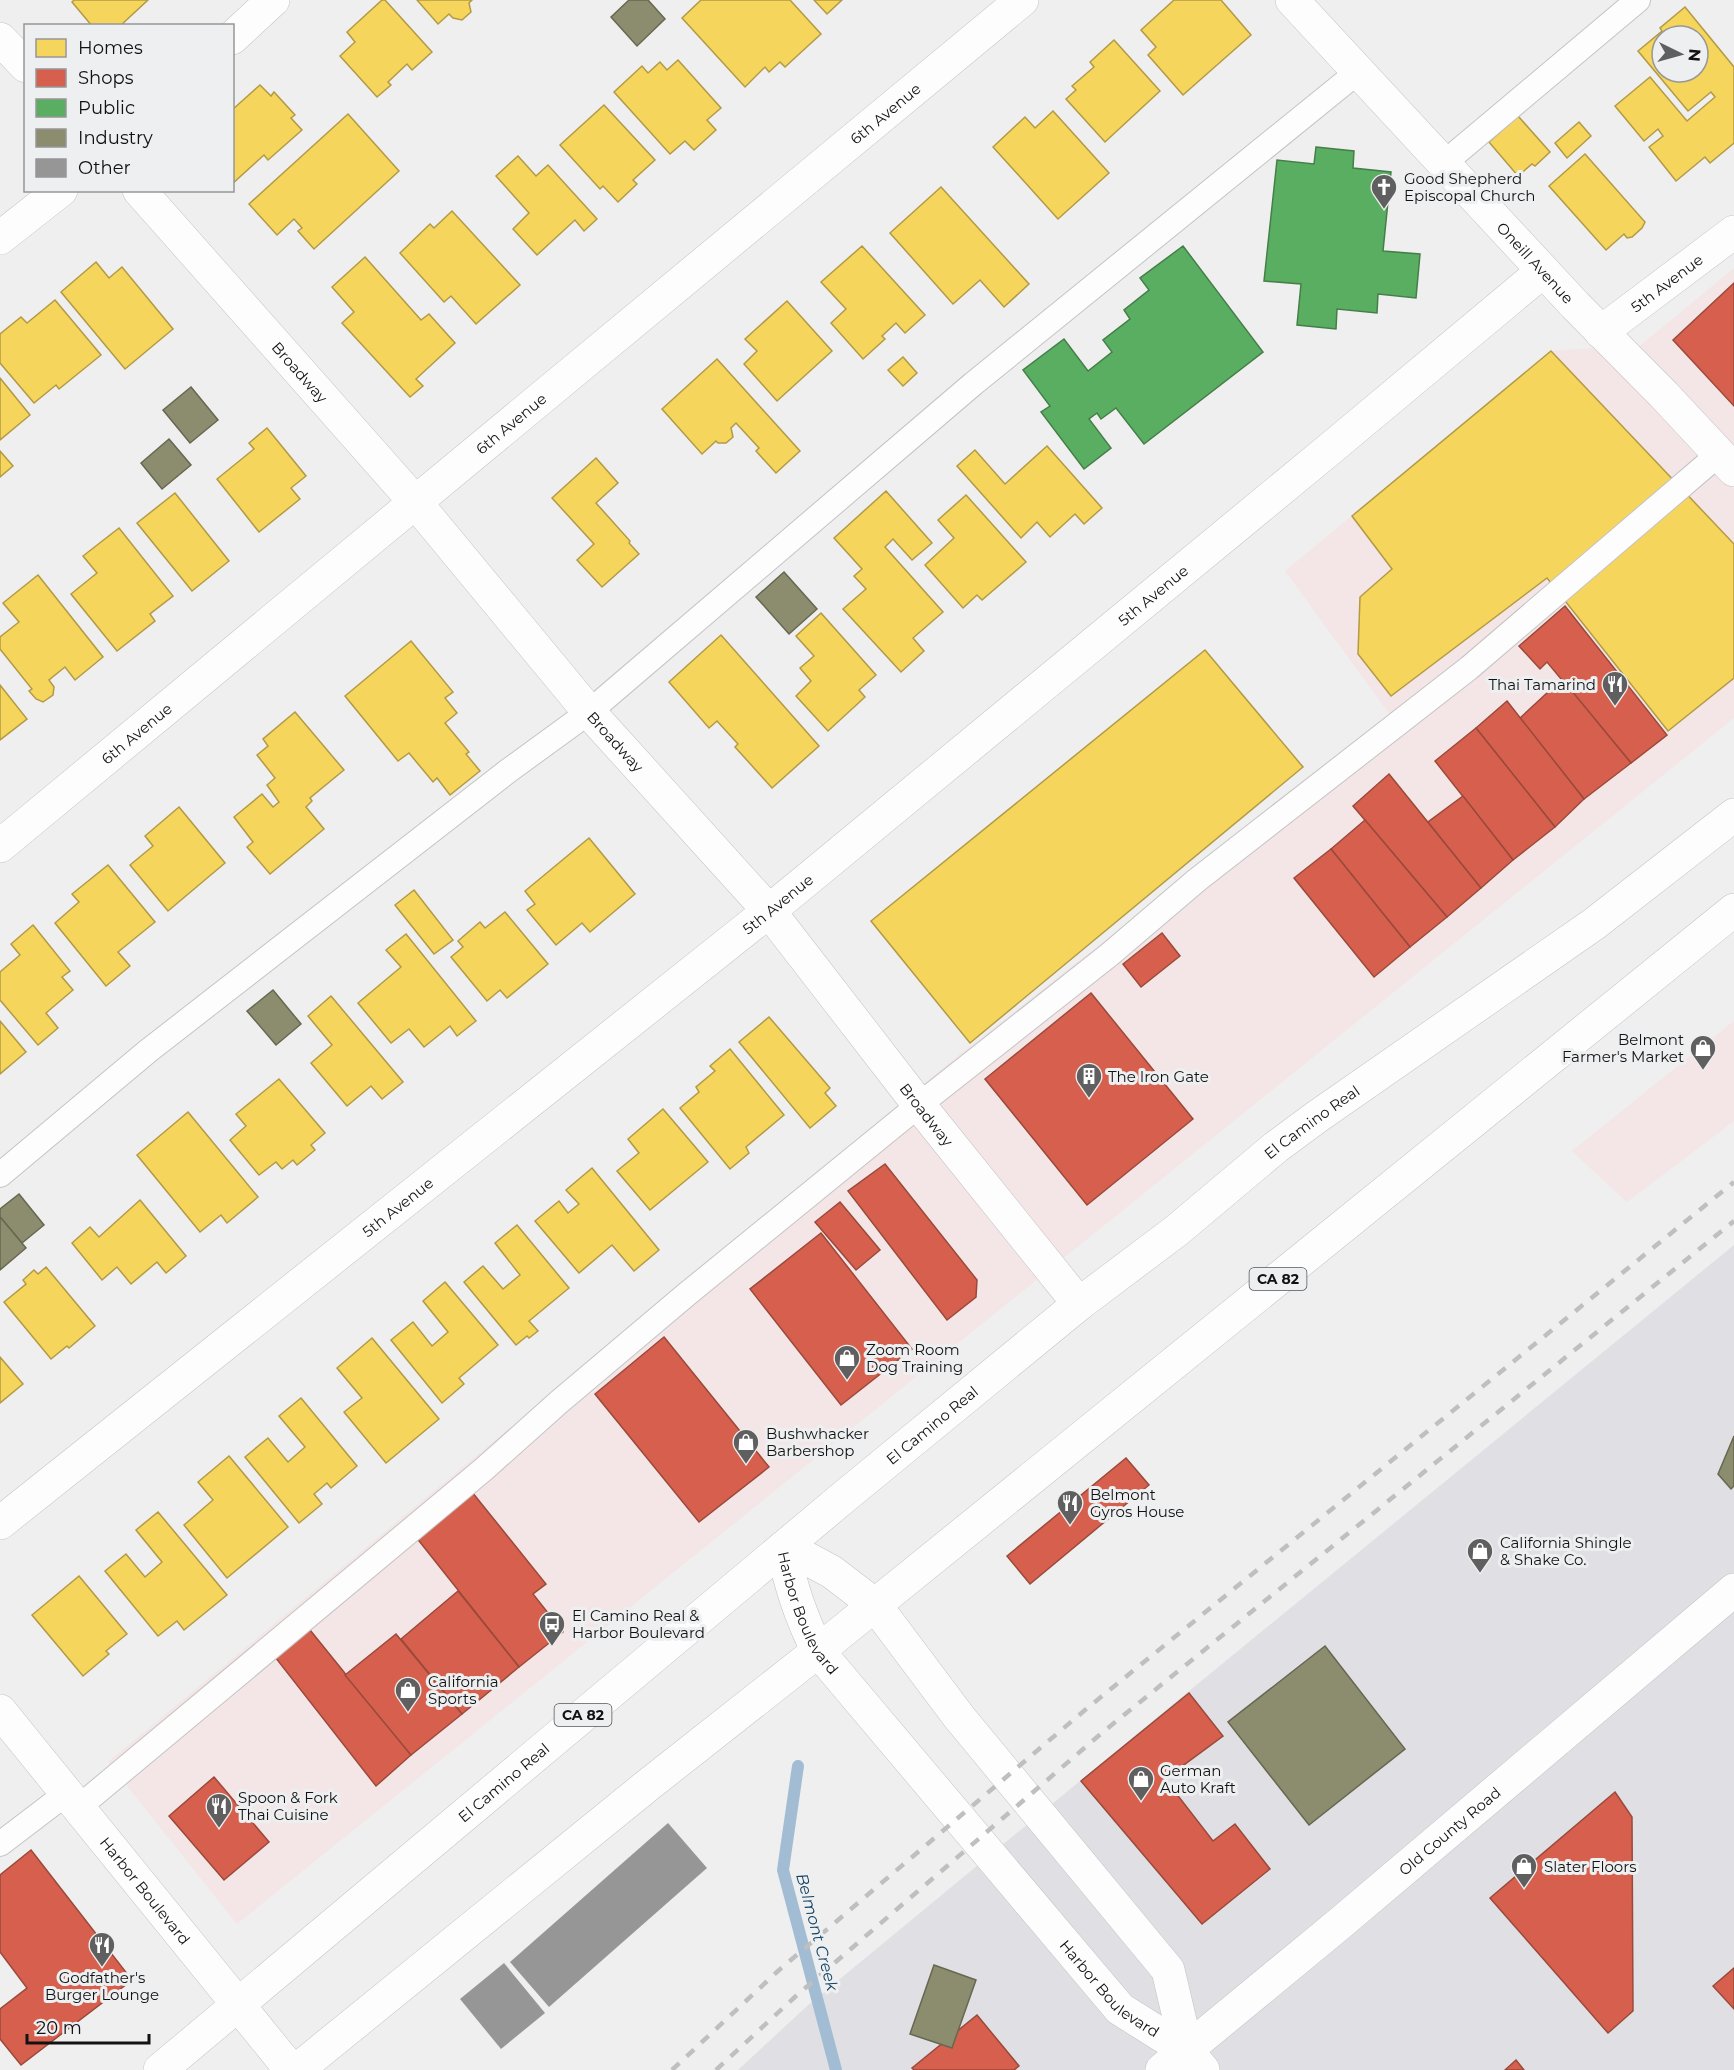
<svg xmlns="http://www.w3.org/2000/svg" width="1734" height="2070" font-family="Montserrat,sans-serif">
<rect width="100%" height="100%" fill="#efefef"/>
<!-- commercial -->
<g fill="#f4e5e6">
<polygon points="1734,268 1734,718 237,1924 108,1762 950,1062 1391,716 1285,571 1551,351 1641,345"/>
<polygon points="1734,1021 1734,1121 1627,1202 1572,1151"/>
</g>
<!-- built -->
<polygon fill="#dfdfe4" points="1734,1245 1734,2070 738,2070 806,2007 1189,1691"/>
<!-- homes -->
<g fill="#f6d55c" stroke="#b29a46" stroke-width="1.5" fill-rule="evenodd">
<polygon points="74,0 148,0 120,26 92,26 72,2"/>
<polygon points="382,0 385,0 432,52 412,70 407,64 388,82 391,85 377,97 340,56 355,42 347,32"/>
<polygon points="417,0 472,0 469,3 471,12 462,20 453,18 449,14 438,24"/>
<polygon points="701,0 790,0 821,34 785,67 780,62 769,72 765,67 745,87 682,18"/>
<polygon points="814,0 842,0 827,14"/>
<polygon points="1174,0 1221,0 1251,35 1183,95 1148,55 1156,47 1141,30"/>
<path d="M 1685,7 L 1734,67 L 1734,143 L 1710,163 L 1705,157 L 1676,181 L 1649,147 L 1663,136 L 1658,129 L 1644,141 L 1615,106 L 1650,77 L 1687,121 L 1715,97 L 1711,92 L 1688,111 L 1638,51 L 1662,31 L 1660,28 ZM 1662,36 L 1698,36 L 1698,72 L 1662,72 Z"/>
<polygon points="1114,40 1160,91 1105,142 1066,99 1076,90 1072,86 1094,67 1090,62"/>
<polygon points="678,60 721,108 707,120 716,130 694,150 685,141 670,154 614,92 642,66 648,73 660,62 667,70"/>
<polygon points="260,85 271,96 274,92 295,115 291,118 302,130 268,160 264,155 232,184 232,110"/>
<polygon points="604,105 655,160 633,180 637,184 618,202 603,186 600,189 560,145"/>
<polygon points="1053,111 1109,173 1058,219 993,147 1025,117 1035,128"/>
<polygon points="348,114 399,171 314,249 298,231 302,228 294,219 277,235 249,204"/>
<polygon points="1518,116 1550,152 1535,166 1532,164 1518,176 1489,142"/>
<polygon points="1579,122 1591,136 1567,158 1555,143"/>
<polygon points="1585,154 1645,222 1642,228 1632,237 1627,238 1624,234 1606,250 1549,186"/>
<polygon points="518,156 536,176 548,165 597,219 584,231 575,220 537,255 513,229 529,213 496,176"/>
<polygon points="941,187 1029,284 1004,307 980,280 953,304 890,233"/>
<polygon points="452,211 520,285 476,324 451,296 444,302 400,253 430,224 434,228"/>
<polygon points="862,246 925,315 905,333 896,323 882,336 885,339 863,359 831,323 846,309 821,282"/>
<polygon points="365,257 421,320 429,314 455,343 416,379 423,386 410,397 342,323 354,312 332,287"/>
<polygon points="96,262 109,278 122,267 173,329 125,369 61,292"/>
<polygon points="55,300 101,355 59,389 56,385 34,403 0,363 0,334 21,317 27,323"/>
<polygon points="787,301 832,351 777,401 744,364 757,351 745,339"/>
<polygon points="1551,351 1734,544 1734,678 1668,731 1547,578 1391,696 1358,654 1360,597 1392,569 1352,516"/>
<polygon points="903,357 917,373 903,386 888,370"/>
<polygon points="717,359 800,451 776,473 756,451 759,448 736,423 731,428 733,437 726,443 718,443 716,441 702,454 662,409"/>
<polygon points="0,378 30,415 0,440"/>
<polygon points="267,428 306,476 291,488 300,499 259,532 217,479 254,449 249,443"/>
<polygon points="1047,446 1102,508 1084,524 1075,514 1050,537 1037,522 1021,538 957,466 975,450 1005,484"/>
<polygon points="0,451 13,466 0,477"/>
<polygon points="596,458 618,483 596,503 630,541 629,543 639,554 602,587 577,560 594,544 552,498"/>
<polygon points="886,491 932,543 912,560 893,539 885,547 943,612 913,638 924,651 901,672 843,609 866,589 854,576 862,569 834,538"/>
<polygon points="175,493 229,561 192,591 137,523"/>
<polygon points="966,495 1026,562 982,600 977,595 963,608 925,565 954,538 938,520"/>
<polygon points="119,528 173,596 150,614 155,621 117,651 71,594 97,573 83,556"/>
<polygon points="38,575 103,657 75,680 65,667 49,680 54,687 53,695 43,702 36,699 29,691 32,689 0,649 0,637 19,622 3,603"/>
<polygon points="821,613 876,675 859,690 865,697 828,731 796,696 811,681 800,668 814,656 796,636"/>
<polygon points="721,635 819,746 772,788 735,747 738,744 717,721 709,728 669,682"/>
<polygon points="411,641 453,692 445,698 457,713 445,723 469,752 466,754 480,771 450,795 437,778 433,782 409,753 398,761 345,696"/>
<polygon points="1205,650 1303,767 970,1043 871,921"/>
<polygon points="0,685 27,719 0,740"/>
<polygon points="295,712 344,770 310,798 312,801 306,807 324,829 270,874 247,847 253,842 234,817 262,794 273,807 279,802 267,785 275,778 257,755 268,746 263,739"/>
<polygon points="179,807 225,863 168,911 130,865 153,846 145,836"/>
<polygon points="589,838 635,894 590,932 582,923 556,945 527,910 535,904 525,891"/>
<polygon points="108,865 155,922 118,952 130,966 106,986 55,923 79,902 72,894"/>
<polygon points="414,890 453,940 434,954 395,905"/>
<polygon points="505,912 548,964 507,998 500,990 487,1001 451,957 463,947 458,941 480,922 485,928"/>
<polygon points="33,925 70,971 62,977 73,990 46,1013 58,1028 38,1045 0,1000 0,972 20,955 11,944"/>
<polygon points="406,934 476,1021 457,1036 450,1026 424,1047 409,1029 391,1043 358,1003 401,967 386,950"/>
<polygon points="331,996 403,1082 382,1099 371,1086 347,1106 311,1063 332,1045 308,1016"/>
<polygon points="769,1017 830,1088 825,1093 836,1106 810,1128 739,1042"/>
<polygon points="0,1021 26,1052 0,1074"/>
<polygon points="730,1049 784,1115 746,1147 749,1153 730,1169 680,1108 699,1092 696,1087 715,1071 710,1066"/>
<polygon points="279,1079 325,1133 311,1145 315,1150 297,1165 293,1160 282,1169 276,1162 259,1175 230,1140 246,1126 236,1114"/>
<polygon points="663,1109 708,1162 650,1210 617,1171 639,1153 628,1139"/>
<polygon points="188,1112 258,1197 227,1223 221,1215 200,1232 137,1155"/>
<polygon points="592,1168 659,1250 634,1271 612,1245 579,1273 535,1221 559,1201 568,1213 579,1204 566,1190"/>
<polygon points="140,1200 186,1256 166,1273 157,1262 131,1284 117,1267 102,1280 72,1243 90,1227 99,1237"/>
<polygon points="517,1225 569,1288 529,1321 538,1331 529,1338 527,1336 516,1345 464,1282 483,1266 503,1289 520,1275 495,1243"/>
<polygon points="46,1267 95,1326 69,1348 67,1346 51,1359 4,1302 26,1284 23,1280 34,1270 38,1274"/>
<polygon points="445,1282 498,1345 459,1378 464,1384 442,1403 391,1340 413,1322 432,1346 448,1332 423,1301"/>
<polygon points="372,1338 439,1419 386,1463 344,1412 362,1398 337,1368"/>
<polygon points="0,1357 23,1384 0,1403"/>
<polygon points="301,1398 357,1466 331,1488 327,1483 314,1494 322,1504 299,1523 245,1457 268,1438 288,1462 305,1447 279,1416"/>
<polygon points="229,1456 288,1527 227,1578 184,1525 213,1500 198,1482"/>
<polygon points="158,1512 227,1595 184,1630 177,1621 158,1636 105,1571 126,1554 145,1577 162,1562 136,1530"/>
<polygon points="79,1576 127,1634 106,1651 109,1654 83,1676 32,1615"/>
</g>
<!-- shops -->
<g fill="#d6604d" stroke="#9b493b" stroke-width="1.5">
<polygon points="1734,283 1734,406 1673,340"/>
<polygon points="1565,606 1667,735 1631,763 1547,662 1540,669 1519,646"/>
<polygon points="1562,679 1631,763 1584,799 1520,718"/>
<polygon points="1507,701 1584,799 1555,827 1476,728"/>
<polygon points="1476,728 1555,827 1513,860 1435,761"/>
<polygon points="1389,774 1481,888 1447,917 1353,806"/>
<polygon points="1463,796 1513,860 1481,888 1428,822"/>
<polygon points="1365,820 1447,917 1410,947 1331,849"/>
<polygon points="1331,849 1410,947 1374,977 1294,878"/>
<polygon points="1162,933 1180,956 1141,987 1123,964"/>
<polygon points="1091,993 1193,1119 1087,1205 985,1079"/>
<polygon points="885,1164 977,1280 976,1297 947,1320 848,1191"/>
<polygon points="840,1202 880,1250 856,1270 815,1222"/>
<polygon points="821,1233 912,1349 841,1405 750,1289"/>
<polygon points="664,1337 769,1467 699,1522 595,1394"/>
<polygon points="1126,1458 1149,1485 1030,1584 1007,1556"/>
<polygon points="472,1492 546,1584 533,1594 563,1632 519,1667 416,1537"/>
<polygon points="458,1591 519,1667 462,1714 401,1639"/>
<polygon points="310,1630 411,1755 376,1786 275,1657"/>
<polygon points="396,1634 462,1714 411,1755 345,1675"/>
<polygon points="1189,1693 1223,1736 1165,1779 1213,1841 1235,1824 1270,1869 1202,1924 1081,1781"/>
<polygon points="214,1777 269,1842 224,1880 169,1816"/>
<polygon points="1615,1792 1632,1817 1633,2011 1608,2033 1490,1898"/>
<polygon points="31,1850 132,1980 21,2065 0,2039 0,2009 27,1988 0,1952 0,1875"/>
<polygon points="1734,1968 1734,2009 1713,1986"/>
<polygon points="977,2015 1019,2066 1014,2070 914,2070 912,2068"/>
<polygon points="1516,2060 1524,2070 1505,2070"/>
</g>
<!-- public -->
<g fill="#5aae61" stroke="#447f49" stroke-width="1.5">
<polygon points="1316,147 1354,151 1353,168 1391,172 1383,251 1420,254 1416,298 1378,294 1377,313 1337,309 1336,329 1297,325 1301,284 1264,281 1277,160 1314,164"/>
<polygon points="1183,246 1263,352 1144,444 1116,408 1101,419 1097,413 1089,419 1111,448 1084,469 1041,412 1050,406 1023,370 1064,339 1088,371 1112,352 1103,340 1130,319 1124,310 1149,290 1140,278"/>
</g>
<!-- industry -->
<g fill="#8c8c6e" stroke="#676752" stroke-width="1.5">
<polygon points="629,0 648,0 665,19 637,46 611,17"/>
<polygon points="191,387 218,420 190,443 163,410"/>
<polygon points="169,439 191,465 162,489 141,463"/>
<polygon points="784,572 817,609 789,634 756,597"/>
<polygon points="273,990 301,1024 276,1045 247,1011"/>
<polygon points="19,1194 44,1225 22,1243 0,1217 0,1209"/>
<polygon points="1,1218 26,1248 0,1270 0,1219"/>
<polygon points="1734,1436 1734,1486 1731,1489 1718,1474"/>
<polygon points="1325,1646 1405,1749 1309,1825 1228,1722"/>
<polygon points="934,1965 976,1980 952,2048 910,2034"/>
</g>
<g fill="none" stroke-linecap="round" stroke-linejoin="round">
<!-- stream -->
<polyline stroke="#a2bdd3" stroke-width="12" points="798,1766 783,1870 836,2070"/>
</g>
<!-- building -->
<g fill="#969696">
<polygon points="668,1823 707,1868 549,2007 510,1962"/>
<polygon points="504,1963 545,2013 501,2049 460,1999"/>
</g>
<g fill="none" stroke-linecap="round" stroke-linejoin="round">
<!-- service casing -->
<g stroke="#c4c4c4" stroke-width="26">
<g id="service">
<polyline points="1443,164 1638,0"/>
<polyline points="0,1175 148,1051 508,771 589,712 973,384 1359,71"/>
<polyline points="79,1807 484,1469 559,1402 687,1294 919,1105 1109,955 1197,880 1469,668 1719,454"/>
<polyline points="0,1844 67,1793"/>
</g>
</g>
<!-- minor casing -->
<g stroke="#c4c4c4" stroke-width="34">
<g id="minor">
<path id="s1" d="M 1292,0 L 1575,305 L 1664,395 L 1734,470"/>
<polyline points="232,38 273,0"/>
<polyline points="0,39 26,66"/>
<path id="s2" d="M 139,190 L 416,503 L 589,712 L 769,911 L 919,1105 L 1079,1304"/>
<polyline points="0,238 61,190"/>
<path id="s3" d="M 1601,332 L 1734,232"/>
<path id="s4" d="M 0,846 L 1022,0"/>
<path id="s5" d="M 0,1523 L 769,911 L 1325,453 L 1543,271"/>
<path id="s6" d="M 0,1711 L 291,2070"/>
</g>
</g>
<!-- secondary casing -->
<g stroke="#c4c4c4" stroke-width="34">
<g id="secondary">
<path id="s7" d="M 783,1548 C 790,1585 801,1618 818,1651 L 1120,2009 L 1187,2051 L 1203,2070"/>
<polyline points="783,1548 808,1559 832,1572 875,1605 959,1717 1168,1970 1187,2051"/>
<path id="s8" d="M 1162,2070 L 1338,1925 L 1734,1590"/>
</g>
</g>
<!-- primary casing -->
<g stroke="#c4c4c4" stroke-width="34">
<g id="primary">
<path id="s9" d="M 160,2070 L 845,1496 L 1079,1304 L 1176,1231 L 1276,1147 L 1318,1116 L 1594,924 L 1734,815"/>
<polyline points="297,2070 648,1785 818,1651 1734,910"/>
</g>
</g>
<!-- service -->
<use href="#service" stroke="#fdfdfd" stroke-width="24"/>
<!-- minor -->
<use href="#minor" stroke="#fdfdfd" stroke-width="33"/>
<!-- secondary -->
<use href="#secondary" stroke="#fdfdfd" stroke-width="33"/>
<!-- primary -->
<use href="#primary" stroke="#fdfdfd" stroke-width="33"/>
<!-- rail -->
<g stroke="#bfbfbf" stroke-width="4.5" stroke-dasharray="10 10" stroke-linecap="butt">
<polyline points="672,2070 778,1971 1085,1710 1734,1182"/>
<polyline points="716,2070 796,1996 1103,1732 1734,1221"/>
</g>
</g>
<!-- icons -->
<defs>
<g id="church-pin" transform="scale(1.35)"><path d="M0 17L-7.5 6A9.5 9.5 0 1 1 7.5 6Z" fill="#5f5f5f" stroke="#eeeff0"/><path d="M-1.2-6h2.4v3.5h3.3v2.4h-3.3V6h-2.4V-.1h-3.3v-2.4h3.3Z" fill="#fff"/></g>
<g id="restaurant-pin" transform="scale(1.35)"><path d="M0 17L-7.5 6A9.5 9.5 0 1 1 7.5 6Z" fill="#5f5f5f" stroke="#eeeff0"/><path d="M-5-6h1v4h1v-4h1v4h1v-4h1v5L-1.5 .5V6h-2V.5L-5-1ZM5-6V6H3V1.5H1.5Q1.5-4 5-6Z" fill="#fff"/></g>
<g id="shop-pin" transform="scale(1.35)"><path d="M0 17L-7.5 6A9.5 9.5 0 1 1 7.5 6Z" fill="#5f5f5f" stroke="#eeeff0"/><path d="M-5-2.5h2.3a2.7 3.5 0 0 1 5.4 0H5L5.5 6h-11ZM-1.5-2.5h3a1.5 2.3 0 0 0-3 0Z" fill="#fff"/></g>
<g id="building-pin" transform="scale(1.35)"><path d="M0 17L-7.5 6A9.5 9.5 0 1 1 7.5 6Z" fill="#5f5f5f" stroke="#eeeff0"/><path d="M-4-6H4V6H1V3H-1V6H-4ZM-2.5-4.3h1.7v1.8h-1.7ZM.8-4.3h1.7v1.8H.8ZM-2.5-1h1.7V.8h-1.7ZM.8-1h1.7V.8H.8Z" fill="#fff"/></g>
<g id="bus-pin" transform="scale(1.35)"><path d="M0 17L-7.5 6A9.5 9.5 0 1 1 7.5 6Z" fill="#5f5f5f" stroke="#eeeff0"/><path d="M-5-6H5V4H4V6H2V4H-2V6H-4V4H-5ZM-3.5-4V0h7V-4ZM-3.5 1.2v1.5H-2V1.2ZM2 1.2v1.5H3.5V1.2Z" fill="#fff"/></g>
</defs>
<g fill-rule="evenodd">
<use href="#church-pin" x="1384" y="187"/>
<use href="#restaurant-pin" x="1615" y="684"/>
<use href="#shop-pin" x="1703" y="1048"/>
<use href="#building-pin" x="1089" y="1076"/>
<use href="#shop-pin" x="847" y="1358"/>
<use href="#shop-pin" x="746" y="1442"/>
<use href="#restaurant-pin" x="1070" y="1503"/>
<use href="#shop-pin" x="1480" y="1551"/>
<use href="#bus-pin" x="552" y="1624"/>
<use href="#shop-pin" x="408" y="1690"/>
<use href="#shop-pin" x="1141" y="1779"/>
<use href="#restaurant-pin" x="219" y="1806"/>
<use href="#shop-pin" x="1524" y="1866"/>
<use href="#restaurant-pin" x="102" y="1945"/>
</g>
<g text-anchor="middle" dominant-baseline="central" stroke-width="6" stroke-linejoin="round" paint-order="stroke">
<!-- shield labels -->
<g fill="#eeeff0" stroke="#545455" stroke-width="1.5">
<rect x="1249.5" y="1268" width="57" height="22" rx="4.5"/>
<rect x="554.5" y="1704" width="57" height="22" rx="4.5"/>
</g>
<g font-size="14" font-weight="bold" fill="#121212">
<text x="1278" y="1279">CA 82</text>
<text x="583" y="1715">CA 82</text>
</g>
<!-- street labels -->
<g font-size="15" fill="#121212" stroke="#eeeff0">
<text stroke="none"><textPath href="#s4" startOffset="1149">6th Avenue</textPath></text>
<text stroke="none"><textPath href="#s1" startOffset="358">Oneill Avenue</textPath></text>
<text stroke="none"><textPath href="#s3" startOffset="82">5th Avenue</textPath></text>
<text stroke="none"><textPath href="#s2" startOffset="243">Broadway</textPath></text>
<text stroke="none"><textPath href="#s4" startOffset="663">6th Avenue</textPath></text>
<text stroke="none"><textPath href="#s5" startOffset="1480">5th Avenue</textPath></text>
<text stroke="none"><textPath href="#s4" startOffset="177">6th Avenue</textPath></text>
<text stroke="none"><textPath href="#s2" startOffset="729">Broadway</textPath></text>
<text stroke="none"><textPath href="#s5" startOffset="994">5th Avenue</textPath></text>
<text stroke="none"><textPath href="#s2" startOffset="1215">Broadway</textPath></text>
<text stroke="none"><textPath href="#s9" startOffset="1492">El Camino Real</textPath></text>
<text stroke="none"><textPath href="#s5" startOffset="508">5th Avenue</textPath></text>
<text stroke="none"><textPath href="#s9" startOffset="1006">El Camino Real</textPath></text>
<text stroke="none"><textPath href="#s7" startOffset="70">Harbor Boulevard</textPath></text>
<text stroke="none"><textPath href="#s9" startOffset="448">El Camino Real</textPath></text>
<text stroke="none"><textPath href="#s8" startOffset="374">Old County Road</textPath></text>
<text stroke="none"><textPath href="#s6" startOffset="231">Harbor Boulevard</textPath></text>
<text stroke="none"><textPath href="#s7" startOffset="556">Harbor Boulevard</textPath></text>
</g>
<!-- poi labels -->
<g font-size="15" fill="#121212" stroke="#eeeff0" text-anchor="start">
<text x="1404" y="178">Good Shepherd<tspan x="1404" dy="17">Episcopal Church</tspan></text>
<text x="1596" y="684" text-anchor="end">Thai Tamarind</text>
<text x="1684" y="1039" text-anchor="end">Belmont<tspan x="1684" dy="17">Farmer's Market</tspan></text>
<text x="1108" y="1076">The Iron Gate</text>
<text x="866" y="1349">Zoom Room<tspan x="866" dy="17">Dog Training</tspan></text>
<text x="766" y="1433">Bushwhacker<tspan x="766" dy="17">Barbershop</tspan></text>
<text x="1090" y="1494">Belmont<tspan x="1090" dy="17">Gyros House</tspan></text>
<text x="1500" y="1542">California Shingle<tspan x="1500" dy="17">&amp; Shake Co.</tspan></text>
<text x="572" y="1615">El Camino Real &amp;<tspan x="572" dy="17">Harbor Boulevard</tspan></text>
<text x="428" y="1681">California<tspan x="428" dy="17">Sports</tspan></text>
<text x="1160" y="1770">German<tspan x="1160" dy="17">Auto Kraft</tspan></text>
<text x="238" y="1797">Spoon &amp; Fork<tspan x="238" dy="17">Thai Cuisine</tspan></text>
<text x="1544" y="1866">Slater Floors</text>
<text x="102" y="1977" text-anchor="middle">Godfather's<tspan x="102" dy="17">Burger Lounge</tspan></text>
</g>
<!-- water labels -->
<g font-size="16" font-style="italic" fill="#124261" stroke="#eeeff0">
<text transform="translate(817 1932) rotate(75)">Belmont Creek</text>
</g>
</g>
<!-- legend -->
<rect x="24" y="24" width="210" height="168" fill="#eeeff0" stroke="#969797" stroke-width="1.5"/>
<rect x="36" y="39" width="30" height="18" fill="#f6d55c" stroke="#969797" stroke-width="1.5"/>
<text x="78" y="54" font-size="18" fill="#121212">Homes</text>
<rect x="36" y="69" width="30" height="18" fill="#d6604d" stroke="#969797" stroke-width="1.5"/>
<text x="78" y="84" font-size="18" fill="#121212">Shops</text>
<rect x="36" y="99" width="30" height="18" fill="#5aae61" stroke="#969797" stroke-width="1.5"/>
<text x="78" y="114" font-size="18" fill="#121212">Public</text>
<rect x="36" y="129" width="30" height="18" fill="#8c8c6e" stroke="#969797" stroke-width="1.5"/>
<text x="78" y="144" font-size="18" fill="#121212">Industry</text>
<rect x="36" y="159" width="30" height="18" fill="#969696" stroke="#969797" stroke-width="1.5"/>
<text x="78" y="174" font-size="18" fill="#121212">Other</text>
<!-- north arrow -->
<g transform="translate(1680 54) rotate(95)"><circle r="28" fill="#eeeff0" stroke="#969797" stroke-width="1.5"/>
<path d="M0-4.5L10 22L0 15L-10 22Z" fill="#5f5f5f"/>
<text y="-9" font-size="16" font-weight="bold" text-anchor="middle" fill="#121212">N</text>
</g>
<!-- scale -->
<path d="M27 2034v9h122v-9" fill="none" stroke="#121212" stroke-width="3"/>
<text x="36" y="2034" font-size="18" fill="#121212" stroke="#eeeff0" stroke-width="4.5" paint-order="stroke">20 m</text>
</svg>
